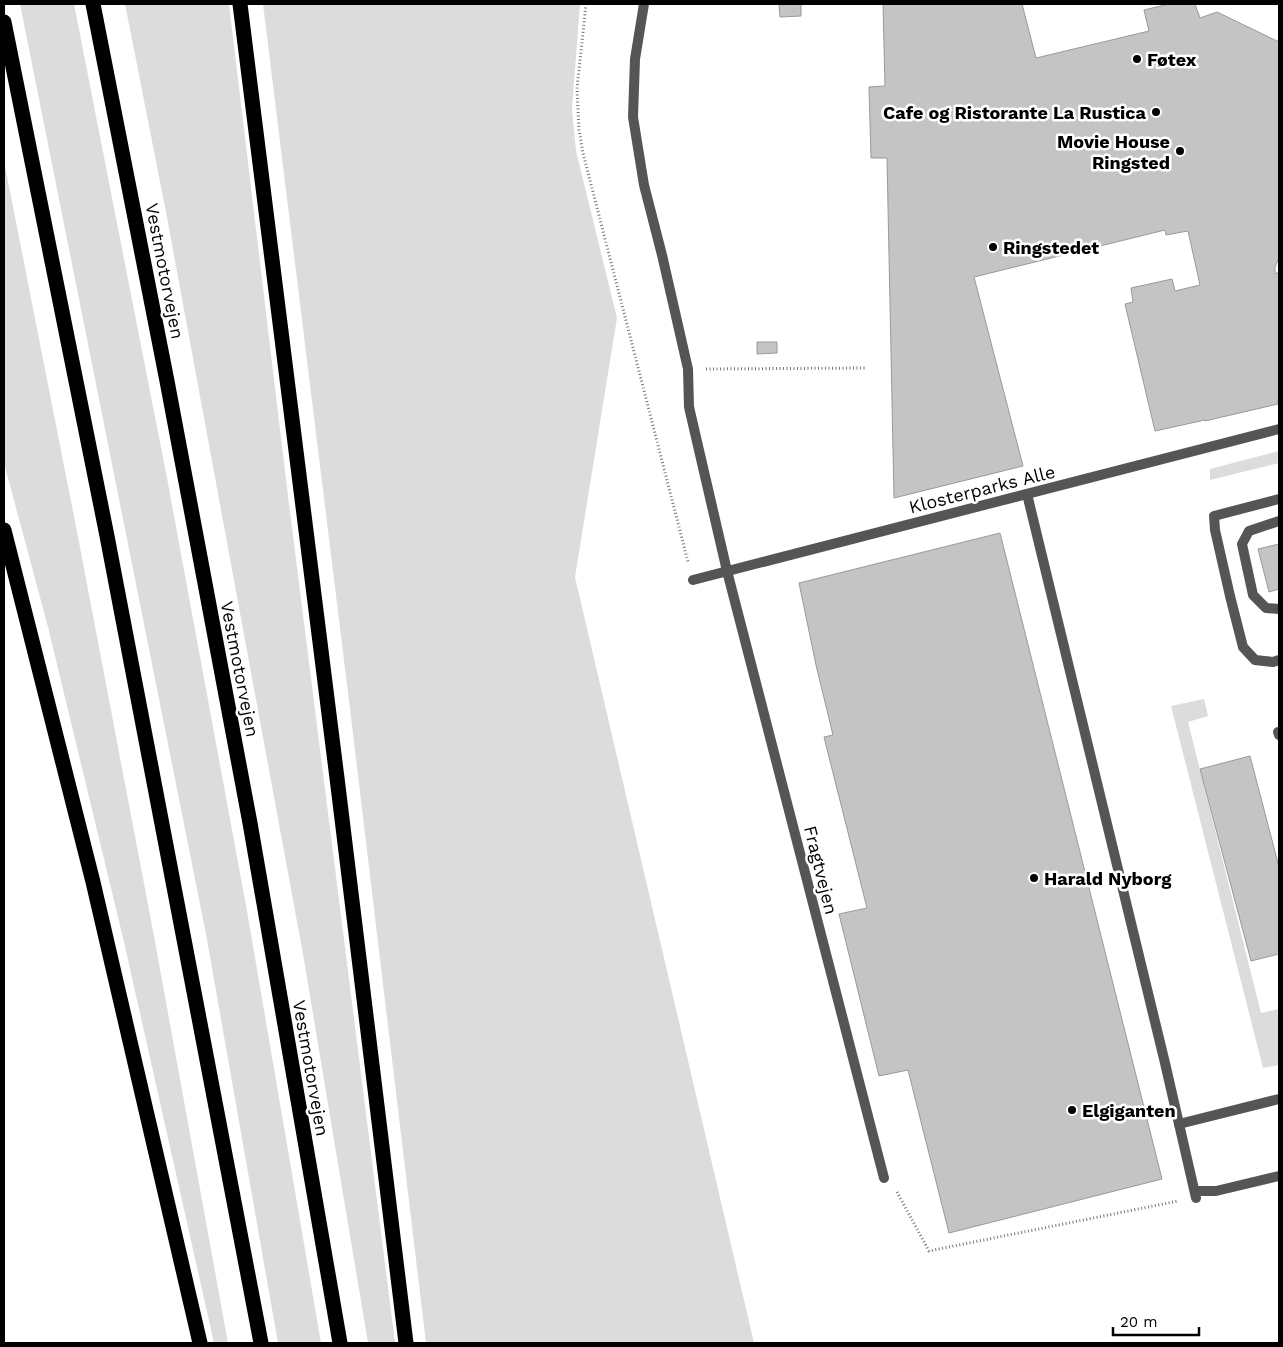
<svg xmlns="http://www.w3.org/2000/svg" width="1283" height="1347" font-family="'Work Sans',sans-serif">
<rect width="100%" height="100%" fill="#fff"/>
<!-- green -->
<g fill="#dcdcdc">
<polygon points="20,4 74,4 167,478 247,911 321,1343 278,1343 206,934"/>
<polygon points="125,4 229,4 288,496 395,1343 368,1343 303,954 166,212"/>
<polygon points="263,4 580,4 572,109 576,151 617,318 575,577 754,1343 426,1343 351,717"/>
<polygon points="4,161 79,542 154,936 228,1343 214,1343 124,942 48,627 4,463"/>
<polygon points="1279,451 1279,463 1210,480 1210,469"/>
<polygon points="1204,699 1208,716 1188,722 1261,1013 1279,1009 1279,1065 1263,1068 1171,706"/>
</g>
<!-- building -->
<g fill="#c4c4c4" stroke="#999">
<polygon points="779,4 801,4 801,16 780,17"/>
<polygon points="883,4 1022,4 1036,58 1149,31 1144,10 1169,4 1195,4 1200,18 1217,12 1279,42 1279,258 1275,267 1275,274 1279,272 1279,399 1278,399 1278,404 1205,421 1205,420 1155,431 1125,304 1133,302 1131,288 1172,279 1175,291 1200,285 1188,231 1166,235 1165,230 974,277 1023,466 894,498 887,158 871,158 869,87 885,86"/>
<polygon points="757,342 777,342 777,353 757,354"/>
<polygon points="1000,533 1162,1179 949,1233 908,1070 879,1076 839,914 867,908 824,737 833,735 816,665 799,583"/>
<polygon points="1279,544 1279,589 1269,592 1258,549"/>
<polygon points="1250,756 1279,867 1279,954 1251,961 1200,769"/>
</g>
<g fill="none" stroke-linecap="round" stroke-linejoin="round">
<!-- path -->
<g stroke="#777" stroke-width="3" stroke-dasharray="1 2.5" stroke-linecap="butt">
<polyline points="586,4 577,89 579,130 583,153 688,562"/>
<polyline points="706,369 866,368"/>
<polyline points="897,1192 929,1251 1178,1201"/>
</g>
<!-- lane -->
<g stroke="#555" stroke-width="10">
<polyline points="644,4 635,59 633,117 644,185 662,255 688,369 689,407 727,571 884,1178"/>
<polyline points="1027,494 1165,1063 1196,1198"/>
<polyline points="1279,499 1214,516 1215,530 1230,596 1243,647 1255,660 1273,662 1279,660"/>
<polyline points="1279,521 1249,531 1242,544 1253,595 1266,608 1279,609"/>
<polyline points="1278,732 1279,735"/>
<polyline points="1195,1191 1216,1191 1279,1176"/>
</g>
<!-- street -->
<g stroke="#555" stroke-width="10">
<polyline points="693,580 1279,429"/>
<polyline points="1179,1124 1279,1099"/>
</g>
<!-- highway -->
<g stroke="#000" stroke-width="15">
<polyline points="93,4 167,381 250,823 340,1343"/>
<polyline points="240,4 337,778 406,1343"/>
<polyline points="4,22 107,536 261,1343"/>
<polyline points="4,530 93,882 200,1343"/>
</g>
</g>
<!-- markers -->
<g fill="#000" stroke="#fff" stroke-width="2">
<circle cx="1137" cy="59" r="5"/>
<circle cx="1156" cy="112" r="5"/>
<circle cx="1180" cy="151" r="5"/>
<circle cx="993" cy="247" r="5"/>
<circle cx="1034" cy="878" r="5"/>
<circle cx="1072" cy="1110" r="5"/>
</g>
<g text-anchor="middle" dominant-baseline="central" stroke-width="5" stroke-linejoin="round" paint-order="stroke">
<!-- poi labels -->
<g font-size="18" font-weight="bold" fill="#000" stroke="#fff" text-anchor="start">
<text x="1147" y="59">Føtex</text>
<text x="1146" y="112" text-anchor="end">Cafe og Ristorante La Rustica</text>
<text x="1170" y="141" text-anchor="end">Movie House<tspan x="1170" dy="21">Ringsted</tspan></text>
<text x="1003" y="247">Ringstedet</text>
<text x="1044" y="878">Harald Nyborg</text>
<text x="1082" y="1110">Elgiganten</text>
</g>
<!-- street labels -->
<g font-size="18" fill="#000" stroke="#fff">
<text transform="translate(165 271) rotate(79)">Vestmotorvejen</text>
<text transform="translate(982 489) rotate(-14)">Klosterparks Alle</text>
<text transform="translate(240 669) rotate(79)">Vestmotorvejen</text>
<text transform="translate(821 870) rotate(76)">Fragtvejen</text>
<text transform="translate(311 1068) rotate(80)">Vestmotorvejen</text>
</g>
</g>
<!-- border -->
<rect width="1283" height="1347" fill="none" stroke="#000000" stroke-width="10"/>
<!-- scale -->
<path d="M1113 1327v8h86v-8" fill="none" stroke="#000000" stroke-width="2.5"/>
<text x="1120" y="1327" font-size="15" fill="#000000" stroke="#ffffff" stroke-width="4" paint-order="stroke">20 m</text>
</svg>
